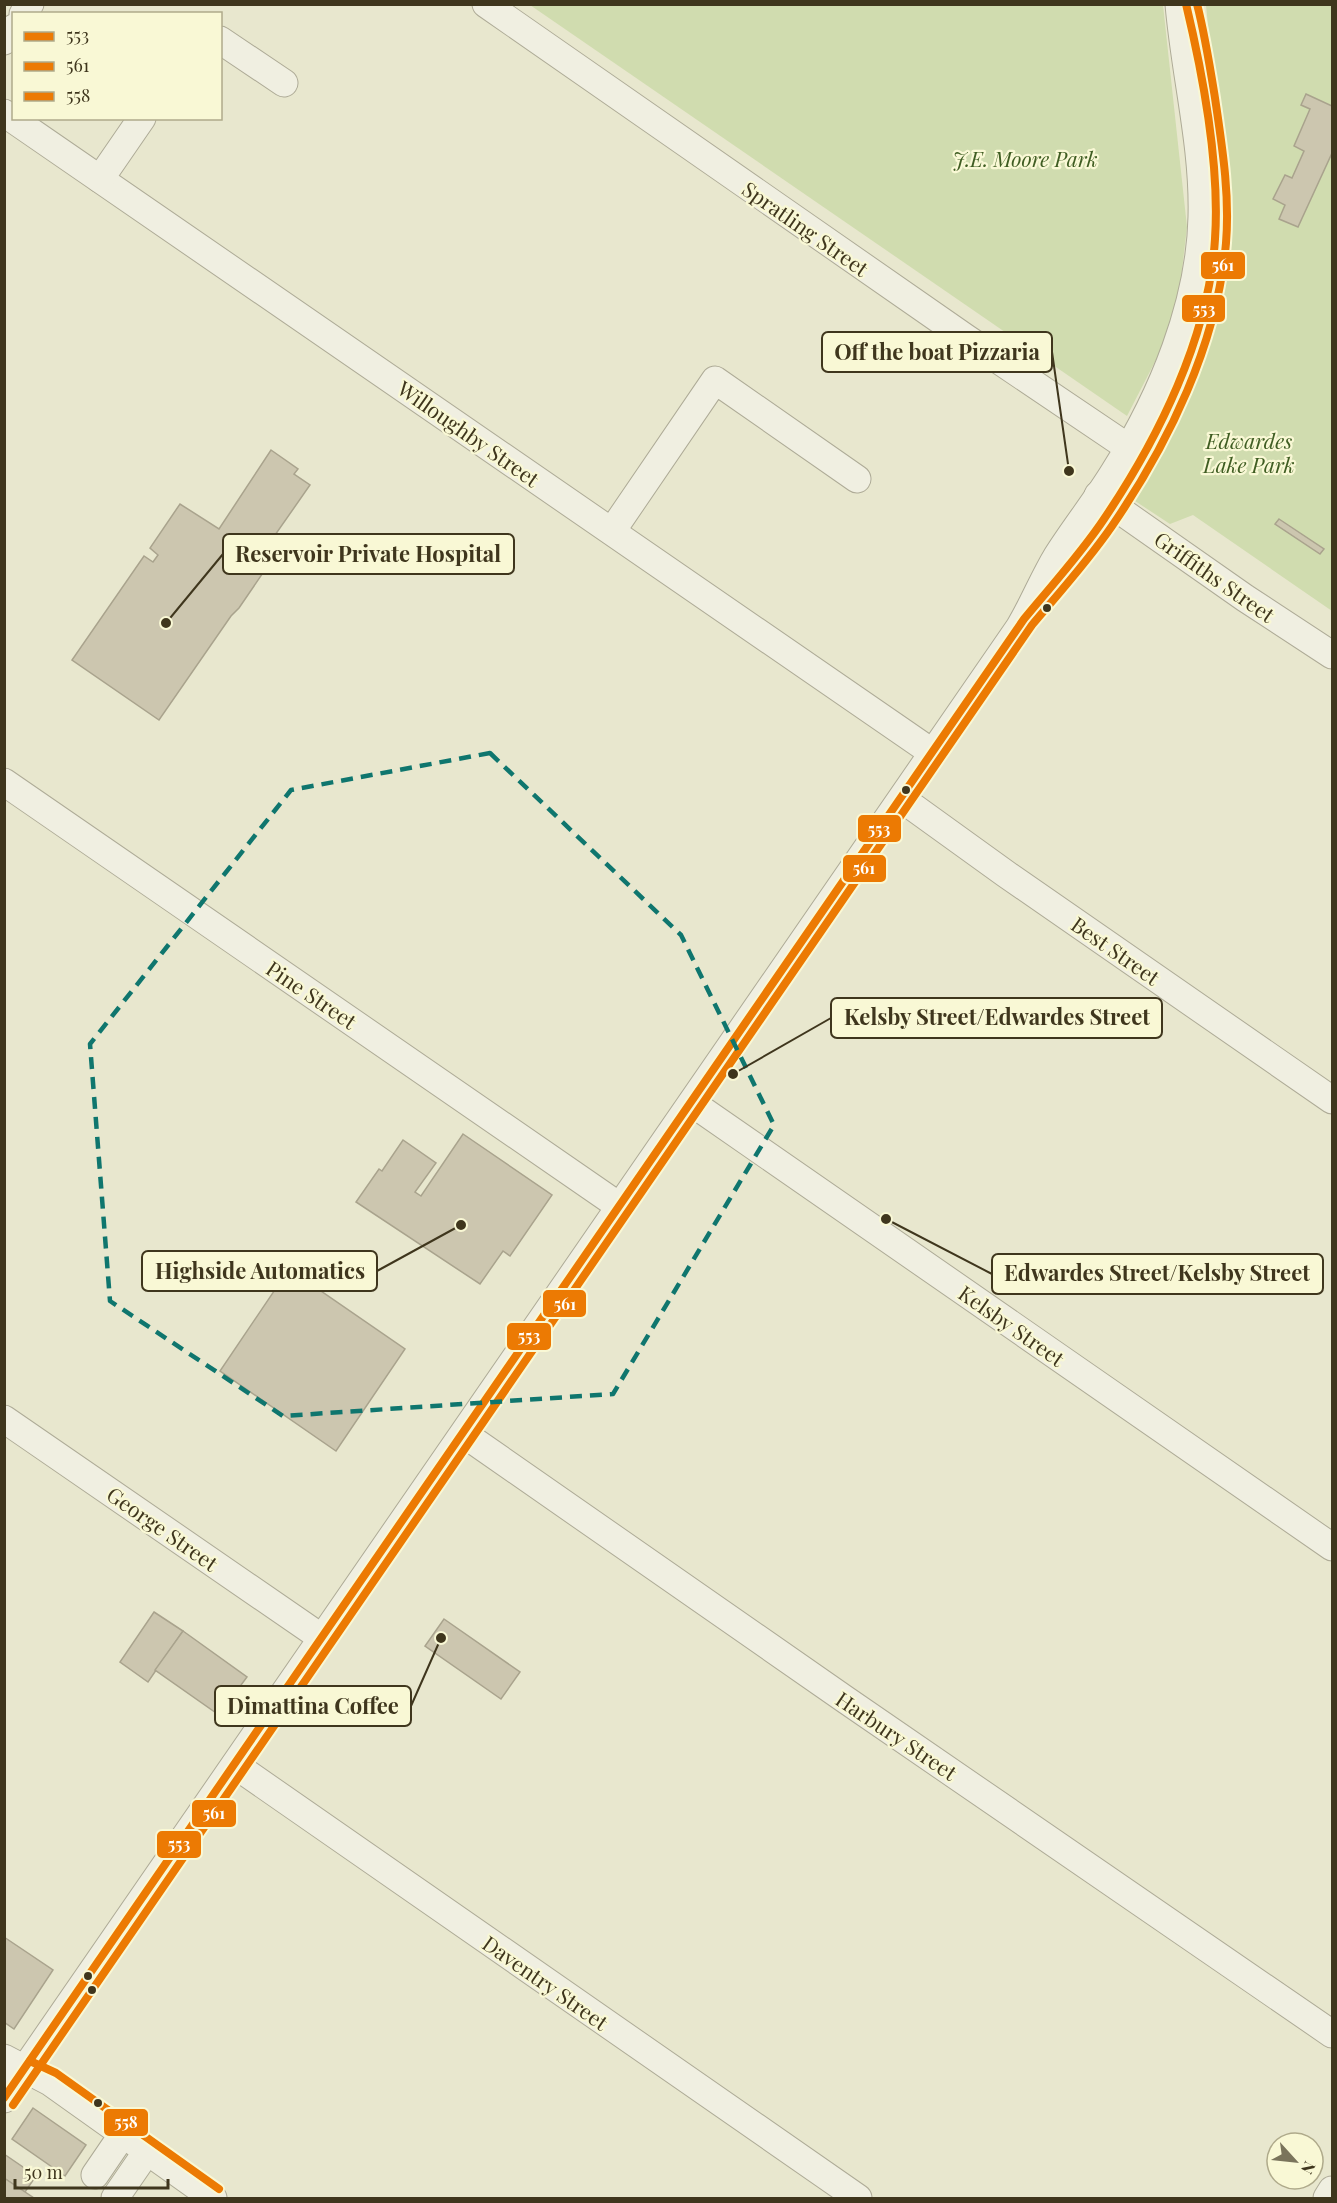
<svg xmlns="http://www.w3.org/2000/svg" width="1337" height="2203" font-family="'Playfair Display',serif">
<rect width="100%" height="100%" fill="#e8e7ce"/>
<!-- green -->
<g fill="#d0dcaf">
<polygon points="530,5 1163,5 1187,227 1176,321 1127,416"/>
<polygon points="1206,5 1332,5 1332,611 1193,515 1170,524 1132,499 1209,343 1228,230"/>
</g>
<!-- building -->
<g fill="#ccc6af" stroke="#a9a38d" stroke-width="1.5">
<polygon points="1306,94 1332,106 1332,153 1298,227 1279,219 1285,205 1273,199 1285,175 1292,178 1304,151 1294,146 1310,109 1301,105"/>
<polygon points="271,450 298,469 294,474 310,485 266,548 250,536 243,546 269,564 239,608 231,616 159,720 72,660 144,556 153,562 158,555 150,548 180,504 219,529"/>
<polygon points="1279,519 1324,549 1320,554 1275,524"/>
<polygon points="463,1134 552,1195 510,1256 503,1251 480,1284 356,1202 379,1169 382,1171 403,1140 436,1163 415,1192 421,1196"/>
<polygon points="289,1269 405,1349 336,1451 220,1371"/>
<polygon points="154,1612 183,1631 148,1682 120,1662"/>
<polygon points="444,1619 520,1672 501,1699 425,1646"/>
<polygon points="183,1631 247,1677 219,1715 155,1670"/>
<polygon points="4,1937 53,1970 14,2029 4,2022"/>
<polygon points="33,2108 86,2145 65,2176 12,2139"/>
<polygon points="4,2154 36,2176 25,2192 4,2178"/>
<polygon points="4,2178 34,2198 4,2198"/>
</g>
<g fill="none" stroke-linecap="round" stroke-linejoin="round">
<!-- minor casing -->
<g stroke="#aeab97" stroke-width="29">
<g id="minor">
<polyline points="486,4 966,338 1129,448"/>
<polyline points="23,14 30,4"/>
<polyline points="220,40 284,83"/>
<polyline points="4,41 14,28"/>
<polyline points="4,113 933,753"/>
<polyline points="100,179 142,118"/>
<polyline points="1098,495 1245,598 1332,655"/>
<polyline points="612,531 715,380 857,479"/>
<polyline points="4,782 619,1206"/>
<polyline points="902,799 1006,874 1332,1100"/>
<polyline points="692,1103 1332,1547"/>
<polyline points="4,1419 322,1638"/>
<polyline points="464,1434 846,1700 1332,2034"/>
<polyline points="235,1765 858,2198"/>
<polyline points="4,2058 50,2082 213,2198"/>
<path d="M 4,2099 L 1019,628 C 1033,605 1043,579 1057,556 C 1076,526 1098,499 1116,469 C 1162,396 1200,304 1202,217 C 1204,146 1185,75 1179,4"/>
<polyline points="95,2175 123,2134"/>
<polyline points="115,2198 148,2150"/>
<polyline points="1327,2198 1332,2190"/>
</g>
</g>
<!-- minor -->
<use href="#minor" stroke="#f0efe1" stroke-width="27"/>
<!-- bus-1 casing -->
<g stroke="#f9f8d5" stroke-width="12">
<path id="bus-1" d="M 4,2098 L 1024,619 C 1051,586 1080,555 1104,519 C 1158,439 1209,337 1215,239 C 1220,166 1203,75 1186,4"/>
</g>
<!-- bus-2 casing -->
<g stroke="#f9f8d5" stroke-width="12">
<path id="bus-2" d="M 13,2105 L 1032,625 C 1059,593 1088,561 1112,526 C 1169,443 1217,344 1226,243 C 1230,194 1222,146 1215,98 C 1210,67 1205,35 1197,4"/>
</g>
<!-- bus-3 casing -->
<g stroke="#f9f8d5" stroke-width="12">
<polyline id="bus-3" points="30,2061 56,2073 219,2189"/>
</g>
<!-- bus-1 -->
<use href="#bus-1" stroke="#ec7a03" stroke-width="8"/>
<!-- bus-2 -->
<use href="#bus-2" stroke="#ec7a03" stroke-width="8"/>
<!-- bus-3 -->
<use href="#bus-3" stroke="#ec7a03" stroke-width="8"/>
</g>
<!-- marked area -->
<path fill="none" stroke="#0f766e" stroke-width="4.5" stroke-dasharray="12 8" stroke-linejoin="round" d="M 490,753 L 681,935 L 774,1125 L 613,1394 L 283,1416 L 110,1301 L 90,1044 L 291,790 Z"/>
<!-- markers -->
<g fill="#3f361d" stroke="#f9f8d5" stroke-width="2">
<circle cx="1047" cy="608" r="5"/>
<circle cx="906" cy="790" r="5"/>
<circle cx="88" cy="1976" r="5"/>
<circle cx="92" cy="1990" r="5"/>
<circle cx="98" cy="2103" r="5"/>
</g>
<g text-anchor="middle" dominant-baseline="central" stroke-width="4.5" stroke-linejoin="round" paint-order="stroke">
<!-- park labels -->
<g font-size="21" font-style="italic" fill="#3f5d22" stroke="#f9f8d5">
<text x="1025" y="158">J.E. Moore Park</text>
<text x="1249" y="440">Edwardes<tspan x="1249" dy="24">Lake Park</tspan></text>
</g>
<!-- street labels -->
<g font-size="21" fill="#3f361d" stroke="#f9f8d5">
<text transform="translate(806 228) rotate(35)">Spratling Street</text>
<text transform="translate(469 433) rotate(35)">Willoughby Street</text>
<text transform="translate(1215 576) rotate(35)">Griffiths Street</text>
<text transform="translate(1116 950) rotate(35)">Best Street</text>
<text transform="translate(312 994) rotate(34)">Pine Street</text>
<text transform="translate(1012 1325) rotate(35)">Kelsby Street</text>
<text transform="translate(163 1528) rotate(35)">George Street</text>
<text transform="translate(897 1735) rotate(34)">Harbury Street</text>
<text transform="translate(546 1982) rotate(35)">Daventry Street</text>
</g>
</g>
<!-- callouts -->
<path fill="none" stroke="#3f361d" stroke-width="2" d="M1069 471L1052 352M166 623L223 554M733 1074L831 1018M461 1225L377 1271M886 1219L992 1274M441 1638L411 1706"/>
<g fill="#3f361d" stroke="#f9f8d5" stroke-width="2">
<circle cx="1069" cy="471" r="6"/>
<circle cx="166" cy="623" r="6"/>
<circle cx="733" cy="1074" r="6"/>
<circle cx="461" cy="1225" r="6"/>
<circle cx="886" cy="1219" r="6"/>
<circle cx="441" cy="1638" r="6"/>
</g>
<g fill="#f9f8d5" stroke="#3f361d" stroke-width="2">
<rect x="822" y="332" width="230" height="40" rx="6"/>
<rect x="223" y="534" width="291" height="40" rx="6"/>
<rect x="831" y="998" width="331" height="40" rx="6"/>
<rect x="142" y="1251" width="235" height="40" rx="6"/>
<rect x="992" y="1254" width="331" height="40" rx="6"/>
<rect x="215" y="1686" width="196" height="40" rx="6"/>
</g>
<g font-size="22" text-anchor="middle" font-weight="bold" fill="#3f361d">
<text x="937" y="360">Off the boat Pizzaria</text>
<text x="368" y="562">Reservoir Private Hospital</text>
<text x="997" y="1025">Kelsby Street/Edwardes Street</text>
<text x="260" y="1279">Highside Automatics</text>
<text x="1157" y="1281">Edwardes Street/Kelsby Street</text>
<text x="313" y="1714">Dimattina Coffee</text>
</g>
<g stroke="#f9f8d5" stroke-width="2">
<rect x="1200" y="251" width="46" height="29" rx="6" fill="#ec7a03"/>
<rect x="1181" y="294" width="45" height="29" rx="6" fill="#ec7a03"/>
<rect x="857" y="814" width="45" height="29" rx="6" fill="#ec7a03"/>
<rect x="842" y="854" width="45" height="29" rx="6" fill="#ec7a03"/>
<rect x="542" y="1289" width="45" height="29" rx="6" fill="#ec7a03"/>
<rect x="506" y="1322" width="46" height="29" rx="6" fill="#ec7a03"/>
<rect x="191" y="1799" width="46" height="29" rx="6" fill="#ec7a03"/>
<rect x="156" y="1830" width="46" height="29" rx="6" fill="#ec7a03"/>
<rect x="103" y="2108" width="46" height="29" rx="6" fill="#ec7a03"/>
</g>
<g font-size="16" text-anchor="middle" font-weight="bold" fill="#fff">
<text x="1223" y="271">561</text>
<text x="1204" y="315">553</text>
<text x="879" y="835">553</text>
<text x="864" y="874">561</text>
<text x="565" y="1310">561</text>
<text x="529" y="1342">553</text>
<text x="214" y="1819">561</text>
<text x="179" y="1850">553</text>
<text x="126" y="2128">558</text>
</g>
<!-- border -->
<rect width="1337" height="2203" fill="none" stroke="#3f361d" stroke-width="12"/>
<!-- legend -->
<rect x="12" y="12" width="210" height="108" fill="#f9f8d5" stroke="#afaa8b" stroke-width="1.5"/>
<rect x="24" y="32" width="30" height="9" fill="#ec7a03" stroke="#afaa8b" stroke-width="1.5"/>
<text x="66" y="42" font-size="18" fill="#3f361d">553</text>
<rect x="24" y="62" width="30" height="9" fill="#ec7a03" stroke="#afaa8b" stroke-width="1.5"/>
<text x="66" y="72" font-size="18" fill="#3f361d">561</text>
<rect x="24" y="92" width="30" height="9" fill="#ec7a03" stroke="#afaa8b" stroke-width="1.5"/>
<text x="66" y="102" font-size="18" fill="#3f361d">558</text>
<!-- north arrow -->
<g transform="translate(1295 2161) rotate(117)"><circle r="28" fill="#f9f8d5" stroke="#afaa8b" stroke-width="1.5"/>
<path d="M0-4.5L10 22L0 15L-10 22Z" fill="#7a745b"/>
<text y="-9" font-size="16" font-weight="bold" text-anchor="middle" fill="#3f361d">N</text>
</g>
<!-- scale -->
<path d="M15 2179v9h153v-9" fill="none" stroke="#3f361d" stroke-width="3"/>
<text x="24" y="2179" font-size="18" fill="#3f361d" stroke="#f9f8d5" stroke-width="4.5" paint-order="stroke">50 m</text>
</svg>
